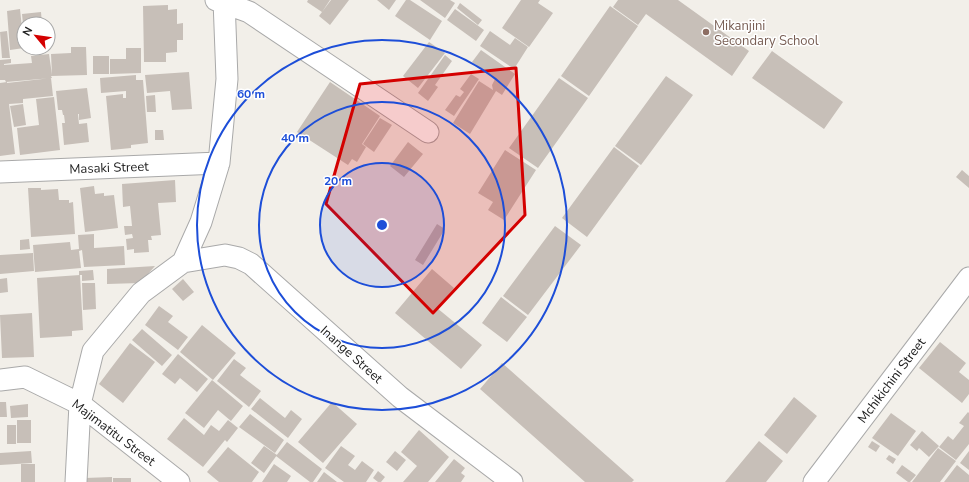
<svg xmlns="http://www.w3.org/2000/svg" width="969" height="482" font-family="'Nunito Sans',sans-serif">
  <style>
    .building { fill: #c7bfb8 }
    .lines { fill: none; stroke-linecap: round; stroke-linejoin: round }
    .minor-casing { stroke: #a9a9a9; stroke-width: 23 }
    .minor { stroke: #fff; stroke-width: 21 }
    .marked { fill: #d40000; fill-opacity: 0.2; stroke: #d40000; stroke-width: 3; stroke-linejoin: round }
    .ring { fill: none; stroke: #1d4ed8; stroke-width: 2 }
    .education-dot { fill: #8d6e63; stroke: #fff; stroke-width: 1.5 }
    .labels { text-anchor: middle; stroke-width: 3; stroke-linejoin: round; paint-order: stroke }
    .education-label { font-size: 13px; fill: #785e54; stroke: #fff; text-anchor: start }
    .street-label { font-size: 13px; fill: #222; stroke: #fff }
    .centre { fill: #1d4ed8; stroke: #fff; stroke-width: 2 }
    .ring-label { font-size: 12px; text-anchor: middle; font-weight: bold; fill: #1d4ed8; stroke: #fff; stroke-width: 3; stroke-linejoin: round; paint-order: stroke }
  </style>
  <rect width="100%" height="100%" fill="#f2efe9"/>
  <path class="building" d="M308 0H330L322 12 307 2Z
    M331 0H349L330 25 319 16Z
    M377 0H396L389 10Z
    M406 0H410L442 21 430 40 395 16Z
    M420 0H450L455 3 445 18Z
    M521 0H540L538 3 553 13 529 47 502 28Z
    M618 0H678L749 51 732 76 646 14 638 25 613 7Z
    M460 3 482 20 478 25 457 8Z
    M168 5V10L177 9V24L183 23V40H177V52L166 53V62H144L143 6Z
    M610 6 638 26 589 96 561 76Z
    M20 9 24 48 10 50 7 11Z
    M455 9 484 30 476 41 447 20Z
    M41 12 42 24H23L22 14Z
    M7 31 10 58H2L0 32Z
    M490 31 510 45 515 38 528 47 514 69 480 46Z
    M429 42 445 53 418 88 403 76Z
    M71 47H86L87 75 51 76 52 78 6 82 5 80H0V60L11 59V63L4 64V65L32 63 31 56 49 54 52 75 51 54 71 53Z
    M30 48H44V51L31 52Z
    M126 48H141V73L110 74V59H126Z
    M481 50 515 74 502 95 496 91 470 134 453 123 479 81 493 90 492 85 495 79 472 62Z
    M772 51 843 102 824 129 752 78Z
    M445 55 452 61 435 85 438 87 428 101 418 93Z
    M93 56H109V74H93Z
    M189 72 192 109 172 110 170 91 147 93 145 75Z
    M471 74 479 79 454 116 445 110 456 95 460 97 464 92 460 89Z
    M136 75V80H143L148 143 131 145V148L111 150 106 96 123 94V98H126V91L101 93 100 78Z
    M666 76 693 95 641 165 615 146Z
    M51 78 53 96 23 99V103L9 104 15 154 0 156V83L7 82V89V83Z
    M559 78 588 98 538 168 509 148Z
    M330 82 380 116 362 144 366 147 357 162 352 159 348 165 297 132Z
    M87 88 91 118 79 120V114H78L79 124 87 123 89 142 64 145 62 123H65L64 115H63L62 110H58L56 91Z
    M155 95 156 112H147L146 96Z
    M54 97 60 150 20 155 17 128 39 125 36 99Z
    M23 104 26 125 14 127 10 106Z
    M380 118 392 125 374 152 363 144Z
    M155 130H163L164 140H155Z
    M408 142 423 154 404 177 390 166Z
    M614 147 639 166 587 237 562 218Z
    M505 150 536 170 504 220 488 210 493 202 478 193Z
    M962 170 969 176V188L956 177Z
    M175 180 176 202 158 203 161 235 151 236 152 240H148L149 252 134 253V249L127 250 126 239 133 238 132 234 125 235 124 226H132L130 206 123 207 122 184Z
    M94 186 95 194 104 193V196L114 195 118 228 85 232 80 188Z
    M28 188H41V190L58 189 59 200H69V203L73 202 75 234 31 237Z
    M437 224 445 229 423 265 415 260Z
    M555 226 581 245 528 315 503 296Z
    M94 234V248L124 246 125 265 84 267 82 250 79 251 81 268 35 272 33 245 70 242 71 250 79 249 78 235Z
    M29 239 30 249 20 250V240Z
    M33 253 34 271 0 274V255Z
    M155 266 140 283 107 284V269Z
    M432 269 454 288 437 308 482 345 461 369 395 313Z
    M93 270 94 280 82 281V275H79V271Z
    M80 275 83 330 72 331V336L40 338 37 278Z
    M7 278 8 292 0 293V279Z
    M183 279 194 292 183 301 172 289Z
    M82 283H95L96 309 83 310Z
    M501 297 527 317 507 342 482 323Z
    M159 306 173 316 168 322 188 337 178 350 145 325Z
    M32 313 34 357 2 358 0 315Z
    M202 325 236 353 213 380 180 352Z
    M142 329 172 355 162 366 132 340Z
    M940 342 966 363 959 372 969 380V394L962 403 919 368Z
    M130 343 155 362 123 403 99 384Z
    M178 354 208 379 197 392 180 378 175 384 162 374Z
    M234 359 246 368 240 375 261 391 249 407 217 381Z
    M502 363 634 480 632 482H585L480 389Z
    M212 380 243 406 231 421 218 410 204 428 185 413Z
    M794 397 817 416 787 454 764 435Z
    M260 398 285 418 291 410 302 419 288 438 251 409Z
    M0 402H6L7 417H0Z
    M332 402 357 424 323 463 298 442Z
    M28 404V417L11 418 10 406Z
    M968 412 969 413V444L956 460 939 447 948 436 953 440 964 426 959 423Z
    M891 413 916 431 898 456 872 438Z
    M250 414 284 440 275 453 239 427Z
    M184 418 204 435 211 425 219 431 228 420 238 428 227 442 225 440 203 467 167 439Z
    M17 420H31V443H17Z
    M7 425H16V444H7Z
    M419 430 449 457 428 482H403L417 466 401 452Z
    M922 431 939 446 929 457 919 448 917 451 910 445Z
    M759 441 783 461 766 482H725Z
    M872 441 880 446 876 452 868 447Z
    M287 442 322 469 313 482H310L276 456Z
    M264 446 277 455 264 473 251 463Z
    M341 446 355 456 348 465 355 470 362 461 374 470 366 482H344L325 468Z
    M228 447 259 472 252 482H219L207 472Z
    M938 448 956 461 940 482H912Z
    M31 451 32 463 0 465V453Z
    M395 451 406 460 397 471 386 462Z
    M969 451V470L960 463Z
    M889 455 896 459 893 464 886 459Z
    M454 459 465 468 461 473 465 476 461 482H435Z
    M21 464H35V482H21Z
    M274 464 291 476 287 482H262Z
    M902 465 916 475 910 482H908L896 473Z
    M957 465 969 475V482H944Z
    M378 471 385 477 381 482H378L373 478Z
    M324 472 337 482H317Z
    M112 477V482H85V478Z
    M113 478H131V482H113Z"/>
  <g class="lines">
    <g class="minor-casing">
      <path id="minor" d="M216 0 249 12 428 132
        M0 172 219 163
        M183 262 225 255 239 258 251 264 400 397 512 482
        M0 380 25 377 80 404 179 482
        M76 482 80 404 93 351 141 293 183 262 201 222 219 163 227 79 224 0
        M814 482 969 278"/>
    </g>
    <use href="#minor" class="minor"/>
  </g>
  <path class="marked" d="M516 68 525 215 433 313 326 204 360 84Z"/>
  <circle cx="382" cy="225" r="62" fill="#1d4ed8" fill-opacity=".12"/>
  <g class="ring">
    <circle cx="382" cy="225" r="62"/>
    <circle cx="382" cy="225" r="123"/>
    <circle cx="382" cy="225" r="185"/>
  </g>
  <circle class="education-dot" cx="706" cy="32" r="4"/>
  <g class="labels">
    <g class="education-label">
      <text x="714" y="30">Mikanjini<tspan x="714" dy="15">Secondary School</tspan></text>
    </g>
    <g class="street-label">
      <text transform="translate(109 167) rotate(-2)" y="5">Masaki Street</text>
      <text transform="translate(352 354) rotate(42)" y="5">Inange Street</text>
      <text transform="translate(891 380) rotate(-53)" y="5">Mchikichini Street</text>
      <text transform="translate(114 432) rotate(37)" y="5">Majimatitu Street</text>
    </g>
  </g>
  <circle cx="382" cy="225" r="6" class="centre"/>
  <g class="ring-label">
    <text x="251" y="98">60 m</text>
    <text x="295" y="142">40 m</text>
    <text x="338" y="185">20 m</text>
  </g>
  <g transform="translate(36 36) rotate(299)"><circle r="19" fill="#ffffff" stroke="#a7a7a7"/>
  <path d="M0-3L7 15L0 10L-7 15Z" fill="#d40000"/>
  <text y="-6" font-size="11" font-weight="bold" text-anchor="middle" fill="#222222">N</text>
  </g>
</svg>
